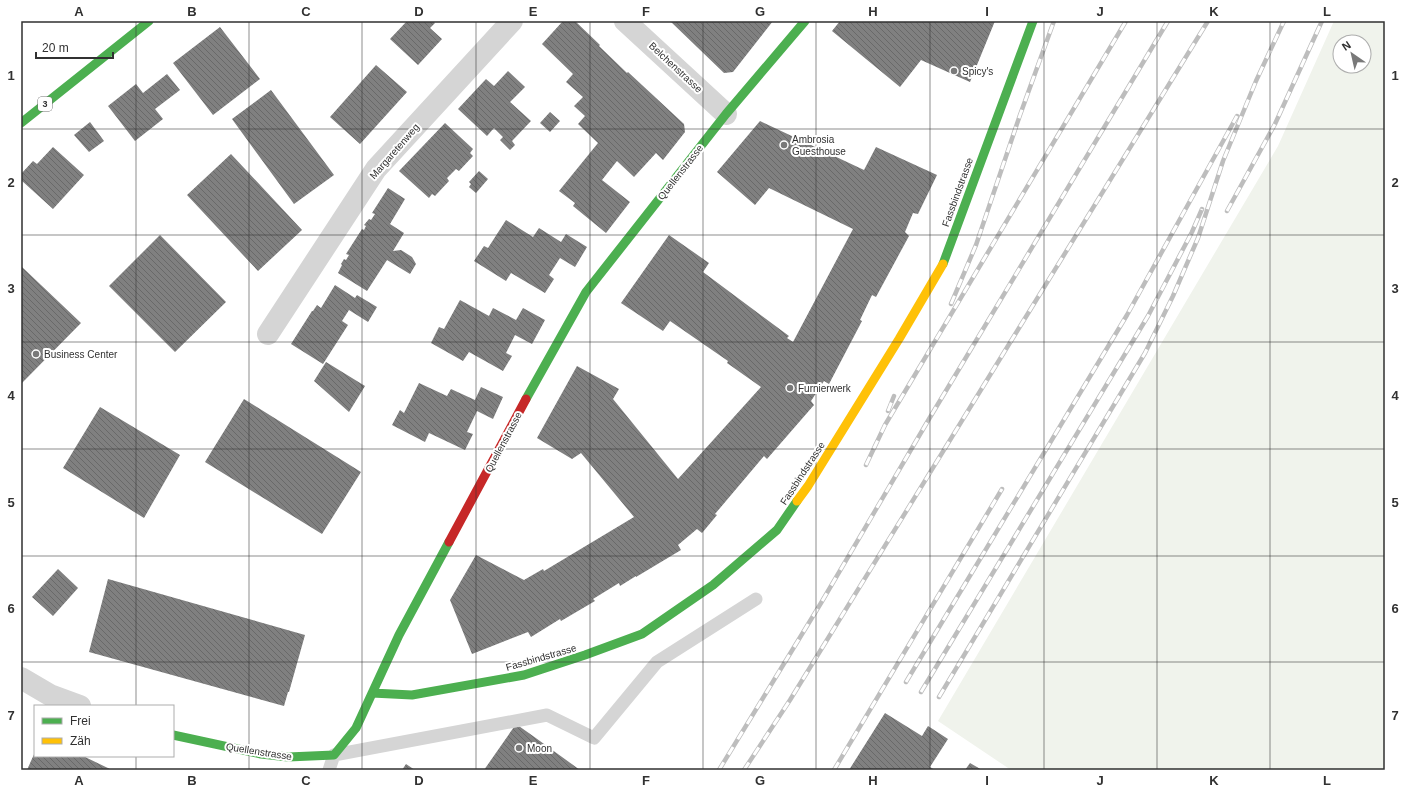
<svg xmlns="http://www.w3.org/2000/svg" width="1406" height="791" font-family="Arial,sans-serif">
  <style>
    .green { fill: #f0f3ec; fill-rule: evenodd }
    .building { fill: url(#building-back-hatch) }
    .lines { fill: none; stroke-linecap: round; stroke-linejoin: round }
    .lane { stroke: #d5d5d5; stroke-width: 13 }
    .street { stroke: #d5d5d5; stroke-width: 22 }
    .fast { stroke: #4caf50; stroke-width: 9 }
    .slow { stroke: #ffc107; stroke-width: 9 }
    .jam { stroke: #c62828; stroke-width: 9 }
    .rail-casing { stroke: #bdbdbd; stroke-width: 4.5 }
    .rail { stroke: #fff; stroke-width: 3; stroke-dasharray: 9; stroke-linecap: butt }
    .grid { fill: none; stroke: #313131; stroke-width: 1; stroke-opacity: 0.55 }
    .poi-dot { fill: #797979; stroke: #fff; stroke-width: 1.5 }
    .labels { text-anchor: middle; stroke-width: 4; stroke-linejoin: round; paint-order: stroke }
    .shield { fill: #fff; stroke: #6f6f6f; stroke-width: 1 }
    .shield-label { font-size: 9px; font-weight: bold; fill: #313131 }
    .street-label { font-size: 10px; fill: #313131; stroke: #fff }
    .poi-label { font-size: 10px; fill: #313131; stroke: #fff; text-anchor: start }
    .neatline { fill: none; stroke: #313131; stroke-width: 1.5 }
    .grid-label { font-size: 13px; text-anchor: middle; font-weight: bold; fill: #313131 }
  </style>
  <defs>
    <pattern id="building-back-hatch" width="6" height="6" patternUnits="userSpaceOnUse"><rect width="6" height="6" fill="#808080"/><path d="M-1 5l2 2M0 0l6 6M5-1l2 2" fill="none" stroke="#696969"/></pattern>
  </defs>
  <rect width="100%" height="100%" fill="#fff"/>
  <path class="green" d="M1334 21H1385V770H1011L938 721 1278 146ZM1340 42H1364V66H1340Z"/>
  <path class="building" d="M407 21H433L435 23 430 28 442 39 418 65 390 39Z
    M563 21H575L600 45 599 46 627 73 628 72 684 124 685 132 663 160 656 153 634 177 617 161 602 180 630 202 606 233 573 206 575 203 559 191 598 143 578 124 585 116 574 106 583 97 566 82 573 74 542 44Z
    M670 21H773L733 72 724 73Z
    M840 21H995L970 82 921 60 900 87 832 31Z
    M220 27 260 79 213 115 173 63Z
    M376 65 407 92 360 144 330 117Z
    M508 71 525 87 510 102 531 121 512 141 515 145 510 150 500 140 503 137 494 128 487 136 458 109 486 79 494 86Z
    M167 74 180 90 155 109 163 119 135 141 108 106 136 84 143 93Z
    M271 90 334 175 294 204 232 119Z
    M550 112 560 121 550 132 540 123Z
    M760 121 864 170 876 147 937 175 918 214 913 213 905 232 909 236 876 297 872 295 860 320 862 321 829 384 824 381 811 401 814 405 767 459 764 456 715 514 717 515 702 533 697 529 678 545 681 550 636 577V576L620 586 619 583 593 599 595 601 561 621 560 619 531 637 528 632 472 654 450 600 476 555 524 580 543 569 544 571 634 517 581 453 572 459 537 438 577 366 619 389 613 399 678 479 761 387 727 363 728 361 670 321 663 331 621 303 669 235 709 263 703 272 789 336 787 338 793 342 853 229 769 188 755 205 717 172Z
    M90 122 104 141 89 152 74 135Z
    M445 123 473 149 470 153 473 156 459 171 456 169 447 178 449 181 435 196 432 194 429 198 399 171Z
    M53 147 84 175 53 209 21 180V174L33 161 37 164Z
    M231 154 302 230 258 271 187 195Z
    M479 171 488 179 476 193 469 187 471 184 469 182Z
    M388 188 405 199 390 224 404 233 393 251 401 250 412 257 416 264 410 274 387 260 367 291 338 273 342 265 341 264 344 259 346 260 349 255 346 254 362 229 364 230 366 226 364 225 369 219 371 220 375 214 372 213Z
    M506 220 533 237 539 228 561 242 566 234 587 247 575 267 560 258 549 275 554 279 545 293 511 273 506 281 474 261 484 246 488 248Z
    M160 235 226 302 175 352 109 286Z
    M21 266 81 323 21 384Z
    M335 285 355 298 357 295 377 307 368 322 349 310 342 321 348 325 323 364 291 344 312 311H313L317 305 321 308Z
    M460 300 489 316 493 308 516 320 523 308 545 320 532 344 515 335 506 353 512 356 503 371 469 352 463 361 431 343 439 327 444 329Z
    M326 362 365 386 349 412 314 381Z
    M419 383 447 396 451 389 475 400 481 387 503 397 493 419 477 411 467 432 473 434 465 450 429 433 425 442 392 425 400 410 404 413Z
    M244 399 361 472 322 534 205 462Z
    M100 407 180 455 144 518 63 468Z
    M58 569 78 588 53 616 32 597Z
    M108 579 305 635 289 692H288L284 706 89 652Z
    M885 713 922 736 928 726 948 739 930 767 935 770H849Z
    M516 724 533 736 580 770H484Z
    M35 752V756H83L112 770H27Z
    M970 763 982 770H965Z
    M406 764 415 770H402Z"/>
  <g class="lines">
    <path class="lane" d="M329 770 334 755 547 715 594 738 657 662 756 599"/>
    <path class="street" d="M625 21 726 114
      M268 334 376 169 512 21
      M21 678 50 695 80 706"/>
    <path class="fast" d="M21 123 149 21
      M943 264 1033 21
      M526 399 586 292 726 114 805 21
      M372 693 412 695 524 675 585 655 642 634 713 585 777 530 797 501
      M173 735 261 754 288 757 334 755 356 728 399 635 449 542"/>
    <path class="slow" d="M797 501 808 486 899 339 943 264"/>
    <path class="jam" d="M449 542 526 399"/>
    <g class="rail-casing">
      <path id="rail" d="M1227 211 1275 124 1322 21
        M951 304 976 245 1020 115 1054 21
        M888 411 894 396
        M866 465 885 425 1126 21
        M906 682 1127 315 1237 116
        M921 692 1148 316 1192 232 1202 209
        M939 697 1145 353 1173 296 1198 238 1223 161 1256 81 1284 21
        M719 770 821 603 929 419 1168 21
        M744 770 790 700 1208 21
        M834 770 1002 489"/>
    </g>
    <use href="#rail" class="rail"/>
  </g>
  <path class="grid" d="M136 21V706M249 21V770M362 21V770M476 21V770M590 21V770M703 21V770M816 21V770M930 21V770M1044 21V770M1157 21V770M1270 21V770M21 129H1385M21 235H1385M21 342H1385M21 449H1385M21 556H1385M21 662H1385M136 756V770"/>
  <g class="poi-dot">
    <circle cx="954" cy="71" r="4"/>
    <circle cx="784" cy="145" r="4"/>
    <circle cx="36" cy="354" r="4"/>
    <circle cx="790" cy="388" r="4"/>
    <circle cx="519" cy="748" r="4"/>
  </g>
  <g class="labels">
    <rect class="shield" x="38" y="97" width="14" height="14" rx="3"/>
    <g class="shield-label">
      <text x="45" y="107">3</text>
    </g>
    <g class="street-label">
      <text transform="translate(676 67) rotate(43)" y="4">Belchenstrasse</text>
      <text transform="translate(394 151) rotate(-49)" y="4">Margaretenweg</text>
      <text transform="translate(680 172) rotate(-52)" y="4">Quellenstrasse</text>
      <text transform="translate(957 192) rotate(-70)" y="4">Fassbindstrasse</text>
      <text transform="translate(503 442) rotate(-62)" y="4">Quellenstrasse</text>
      <text transform="translate(802 473) rotate(-57)" y="4">Fassbindstrasse</text>
      <text transform="translate(541 657) rotate(-16)" y="4">Fassbindstrasse</text>
      <text transform="translate(259 751) rotate(9)" y="4">Quellenstrasse</text>
    </g>
    <g class="poi-label">
      <text x="962" y="75">Spicy's</text>
      <text x="792" y="143">Ambrosia<tspan x="792" dy="12">Guesthouse</tspan></text>
      <text x="44" y="358">Business Center</text>
      <text x="798" y="392">Furnierwerk</text>
      <text x="527" y="752">Moon</text>
    </g>
  </g>
  <rect width="1406" height="791" fill="none" stroke="#ffffff" stroke-width="44"/>
  <rect x="34" y="705" width="140" height="52" fill="#ffffff" stroke="#adadad"/>
  <rect x="42" y="718" width="20" height="6" fill="#4caf50" stroke="#adadad"/>
  <text x="70" y="725" font-size="12" fill="#313131">Frei</text>
  <rect x="42" y="738" width="20" height="6" fill="#ffc107" stroke="#adadad"/>
  <text x="70" y="745" font-size="12" fill="#313131">Zäh</text>
  <g transform="translate(1352 54) rotate(326)"><circle r="19" fill="#ffffff" stroke="#adadad"/>
  <path d="M0-3L7 15L0 10L-7 15Z" fill="#797979"/>
  <text y="-6" font-size="11" font-weight="bold" text-anchor="middle" fill="#313131">N</text>
  </g>
  <path d="M36 52v6h77v-6" fill="none" stroke="#313131" stroke-width="2"/>
  <text x="42" y="52" font-size="12" fill="#313131" stroke="#ffffff" stroke-width="3" paint-order="stroke">20 m</text>
  <rect x="22" y="22" width="1362" height="747" class="neatline"/>
  <g class="grid-label">
    <text x="79" y="16">A</text>
    <text x="192" y="16">B</text>
    <text x="306" y="16">C</text>
    <text x="419" y="16">D</text>
    <text x="533" y="16">E</text>
    <text x="646" y="16">F</text>
    <text x="760" y="16">G</text>
    <text x="873" y="16">H</text>
    <text x="987" y="16">I</text>
    <text x="1100" y="16">J</text>
    <text x="1214" y="16">K</text>
    <text x="1327" y="16">L</text>
    <text x="11" y="80">1</text>
    <text x="1395" y="80">1</text>
    <text x="11" y="187">2</text>
    <text x="1395" y="187">2</text>
    <text x="11" y="293">3</text>
    <text x="1395" y="293">3</text>
    <text x="11" y="400">4</text>
    <text x="1395" y="400">4</text>
    <text x="11" y="507">5</text>
    <text x="1395" y="507">5</text>
    <text x="11" y="613">6</text>
    <text x="1395" y="613">6</text>
    <text x="11" y="720">7</text>
    <text x="1395" y="720">7</text>
    <text x="79" y="785">A</text>
    <text x="192" y="785">B</text>
    <text x="306" y="785">C</text>
    <text x="419" y="785">D</text>
    <text x="533" y="785">E</text>
    <text x="646" y="785">F</text>
    <text x="760" y="785">G</text>
    <text x="873" y="785">H</text>
    <text x="987" y="785">I</text>
    <text x="1100" y="785">J</text>
    <text x="1214" y="785">K</text>
    <text x="1327" y="785">L</text>
  </g>
</svg>
